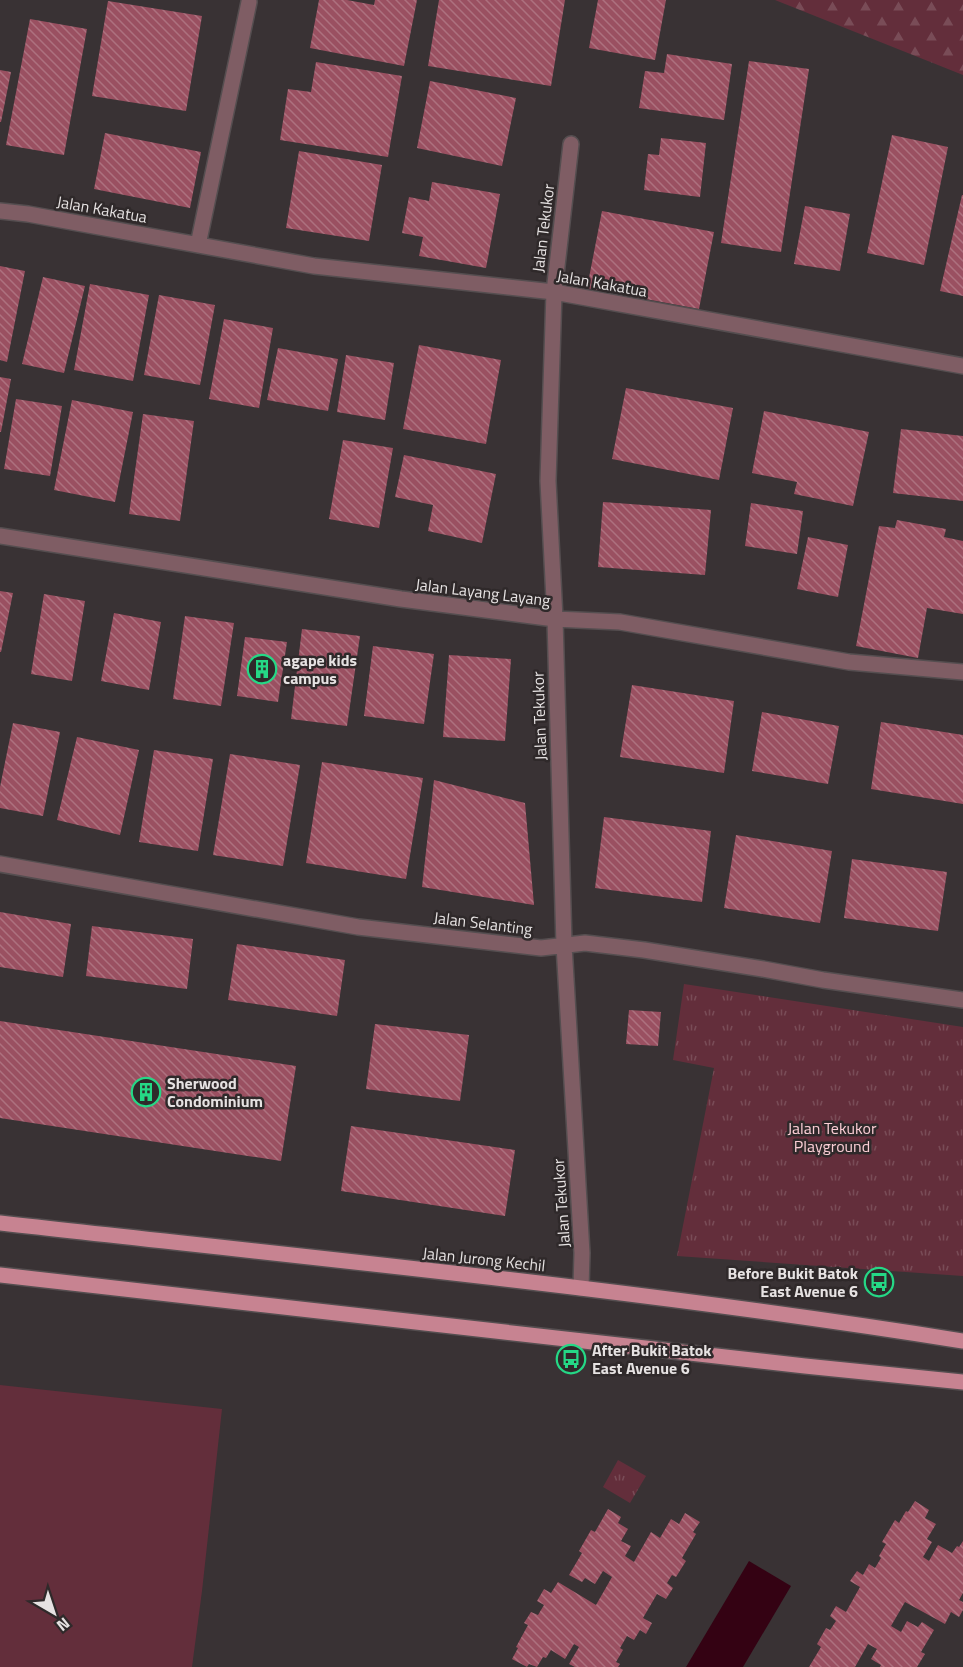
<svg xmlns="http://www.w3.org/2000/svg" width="963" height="1667" font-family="'Titillium Web',sans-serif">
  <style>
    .forest { fill: url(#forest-firs) }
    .park { fill: url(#park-tufts) }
    .garden { fill: #632e3b }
    .water { fill: #340213 }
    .building { fill: url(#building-back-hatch) }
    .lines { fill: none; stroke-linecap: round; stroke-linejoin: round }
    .minor-casing { stroke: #554e50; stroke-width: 18 }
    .major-casing { stroke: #554e50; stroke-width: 18 }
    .minor { stroke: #7f5d64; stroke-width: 15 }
    .major { stroke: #c78391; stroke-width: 15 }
    .labels { text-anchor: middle; stroke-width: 5; stroke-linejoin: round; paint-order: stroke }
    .street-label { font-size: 16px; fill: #e6e2e2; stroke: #2f292a }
    .poi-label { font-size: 16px; font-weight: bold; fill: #e6e2e2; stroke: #2f292a; text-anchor: start }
    .park-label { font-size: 16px; fill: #facdd4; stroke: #2f292a }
  </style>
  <defs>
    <pattern id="forest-firs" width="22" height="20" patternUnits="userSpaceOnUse" patternTransform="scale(1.5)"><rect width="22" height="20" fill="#632e3b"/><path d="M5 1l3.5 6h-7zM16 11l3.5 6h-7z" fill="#794c57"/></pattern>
    <pattern id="park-tufts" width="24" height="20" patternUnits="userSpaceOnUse" patternTransform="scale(1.5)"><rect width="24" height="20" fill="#632e3b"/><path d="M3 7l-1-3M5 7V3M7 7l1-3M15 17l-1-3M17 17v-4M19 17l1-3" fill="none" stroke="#794c57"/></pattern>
    <pattern id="building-back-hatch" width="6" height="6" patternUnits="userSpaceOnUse" patternTransform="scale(1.5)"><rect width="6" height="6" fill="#9a5061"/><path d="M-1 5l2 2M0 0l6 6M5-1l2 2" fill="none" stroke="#ad717f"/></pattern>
  </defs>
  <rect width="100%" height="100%" fill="#393234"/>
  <path class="forest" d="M775 0H963V75Z"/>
  <path class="park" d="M684 984 963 1027V1276L677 1256 714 1068 673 1060Z
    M618 1460 646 1476 630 1503 603 1487Z"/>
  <path class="garden" d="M0 1385 222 1409 202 1591 192 1667H0Z"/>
  <path class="water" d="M749 1561 791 1586 743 1667H686Z"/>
  <path class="building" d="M319 0H347L374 5 375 0H417L404 66 310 48Z
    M439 0H565L551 86 428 66Z
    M598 0H666L655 60 589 48Z
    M108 1 202 16 186 111 92 96Z
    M30 19 87 29 64 155 6 145Z
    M667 54 732 64 724 120 639 108 645 71 664 73Z
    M749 61 809 69 781 252 721 243Z
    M316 62 402 76 388 157 280 140 288 89 311 92Z
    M0 70 11 72 1 122H0Z
    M430 81 516 98 502 166 417 148Z
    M105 133 201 152 190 208 94 189Z
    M892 135 948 147 924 265 867 253Z
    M661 138 706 143 700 197 644 190 648 154 659 155Z
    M299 151 382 165 369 241 286 228Z
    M432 182 500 194 486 268 419 256 423 237 402 233 409 197 429 201Z
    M962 195H963V296L940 291Z
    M805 206 850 214 840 271 794 264Z
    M602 211 714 232 699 309 587 288Z
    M0 266 25 271 7 362 0 360Z
    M43 277 85 286 64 373 22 364Z
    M90 284 149 295 133 381 74 370Z
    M159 295 215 305 200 385 144 375Z
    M224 319 273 328 259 408 209 399Z
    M419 345 501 360 486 444 403 429Z
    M278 348 338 359 328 411 267 400Z
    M346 355 394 363 385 420 337 412Z
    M0 377 11 379 1 432H0Z
    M626 388 733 408 719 480 612 459Z
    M16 399 62 406 50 476 4 469Z
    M72 400 133 412 115 502 54 490Z
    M764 411 869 432 853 506 794 494 797 482 752 473Z
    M143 414 194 421 180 521 129 514Z
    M901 429 963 436V501L893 493Z
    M343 440 393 448 379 528 329 519Z
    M404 455 496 474 482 543 428 531 433 505 395 497Z
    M603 502 711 510 705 575 598 567Z
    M751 503 803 511 797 554 745 546Z
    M897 520 946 529 944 537 963 541V614L927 608 918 658 856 646 879 526 895 528Z
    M808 537 848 545 838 597 797 589Z
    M0 591 13 593 1 652H0Z
    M44 594 85 601 72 681 31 674Z
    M114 613 161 622 149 690 101 681Z
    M185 616 234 623 221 706 173 699Z
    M302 629 360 636 347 726 291 719Z
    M245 637 287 642 278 702 237 696Z
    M373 646 434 654 424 724 364 716Z
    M449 655 511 659 505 741 443 737Z
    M632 685 734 701 724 773 620 757Z
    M762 712 839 726 828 784 752 771Z
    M881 722 963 735V804L871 789Z
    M13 723 60 732 43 816 0 808V787Z
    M77 737 139 750 120 835 57 820Z
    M154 750 213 759 198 851 139 842Z
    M230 754 300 765 283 866 213 855Z
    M322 762 423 778 406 879 306 863Z
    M434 780 525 803 534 905 422 887Z
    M604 817 711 831 702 902 595 888Z
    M736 835 832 851 820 923 724 908Z
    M852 859 947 872 938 931 844 918Z
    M0 912 71 924 63 977 0 967Z
    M92 926 193 939 187 989 86 976Z
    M237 944 345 960 337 1016 228 1000Z
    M629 1010 661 1012 658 1046 626 1044Z
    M0 1021 296 1066 281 1161 0 1118Z
    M375 1024 469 1035 460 1101 366 1089Z
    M351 1126 515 1150 505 1216 341 1191Z
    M915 1501 929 1510 925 1518 936 1524 927 1539 932 1542 923 1557 929 1561 938 1545 952 1553 957 1546 959 1547 963 1541V1593L959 1600 963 1602V1610L959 1617 951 1612 945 1624 905 1602 891 1626 901 1632 907 1621 918 1627 922 1622 934 1630 921 1652 925 1654 917 1667H880L881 1665 871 1659 877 1649 868 1644 855 1667H809L821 1647 817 1644 826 1628 830 1630 836 1621 830 1616 836 1606 846 1612 860 1587 850 1581 857 1571 863 1575 869 1564 875 1568 881 1558 879 1556 886 1544 882 1542 895 1520 899 1523 906 1511 908 1512Z
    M608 1509 621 1517 618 1523 628 1529 621 1541 631 1546 625 1556 634 1562 651 1532 660 1538 671 1519 679 1524 685 1513 700 1522 693 1532 696 1534 682 1558 686 1561 676 1577 672 1575 667 1583 673 1588 666 1599 657 1594 643 1618 652 1623 646 1634 640 1630 634 1640 627 1636 620 1648 623 1650 616 1662 620 1664 618 1667H575L569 1664 579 1647 574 1644 565 1659 551 1650 546 1658 543 1657 537 1667 529 1664 527 1667 512 1659 518 1648 516 1647 528 1625 524 1623 531 1612 538 1615 544 1605 537 1601 544 1589 551 1593 558 1582 596 1605 612 1577 603 1571 595 1584 585 1578 582 1582 569 1575 582 1553 579 1551 591 1530 595 1532Z"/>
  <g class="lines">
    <g class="minor-casing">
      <path id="minor" d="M571 144 554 292 548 481 555 619 564 945 582 1253 581 1288
        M0 211 28 214 314 266 554 292 963 366
        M198 245 249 2
        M0 536 401 599 555 619 620 622 849 662 963 672
        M0 864 358 927 541 948 585 943 644 950 763 969 823 980 963 1000"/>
    </g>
    <g class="major-casing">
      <path id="major" d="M0 1223C321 1259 644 1290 963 1341
        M0 1275 805 1366 963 1382"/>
    </g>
    <use href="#minor" class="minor"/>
    <use href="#major" class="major"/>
  </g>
  <defs>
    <g id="building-ring" transform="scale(1.5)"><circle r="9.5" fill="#2f292a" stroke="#25d886" stroke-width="1.5"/><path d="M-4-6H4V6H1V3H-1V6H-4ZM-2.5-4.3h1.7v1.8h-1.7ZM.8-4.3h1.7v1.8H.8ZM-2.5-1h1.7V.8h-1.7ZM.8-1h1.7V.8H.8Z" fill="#25d886"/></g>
    <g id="bus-ring" transform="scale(1.5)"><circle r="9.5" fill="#2f292a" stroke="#25d886" stroke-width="1.5"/><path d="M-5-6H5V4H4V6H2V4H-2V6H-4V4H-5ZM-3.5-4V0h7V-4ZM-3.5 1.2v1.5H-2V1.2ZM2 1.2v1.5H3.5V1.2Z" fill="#25d886"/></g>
  </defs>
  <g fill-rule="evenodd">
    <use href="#building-ring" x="262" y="669"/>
    <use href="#building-ring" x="146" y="1092"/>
    <use href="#bus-ring" x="879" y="1282"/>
    <use href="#bus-ring" x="571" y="1359"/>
  </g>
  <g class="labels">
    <g class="street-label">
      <text transform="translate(102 209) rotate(10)" y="6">Jalan Kakatua</text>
      <text transform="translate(543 228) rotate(-83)" y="6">Jalan Tekukor</text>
      <text transform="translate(602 283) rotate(10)" y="6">Jalan Kakatua</text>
      <text transform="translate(483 592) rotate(7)" y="6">Jalan Layang Layang</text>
      <text transform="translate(539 716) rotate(-92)" y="6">Jalan Tekukor</text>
      <text transform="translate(483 923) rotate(7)" y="6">Jalan Selanting</text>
      <text transform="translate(561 1203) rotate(-94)" y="6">Jalan Tekukor</text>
      <text transform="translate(484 1259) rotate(6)" y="6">Jalan Jurong Kechil</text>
    </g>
    <g class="poi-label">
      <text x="283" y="666">agape kids<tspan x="283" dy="18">campus</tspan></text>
      <text x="167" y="1089">Sherwood<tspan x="167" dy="18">Condominium</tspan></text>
      <text x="858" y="1279" text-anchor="end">Before Bukit Batok<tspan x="858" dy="18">East Avenue 6</tspan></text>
      <text x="592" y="1356">After Bukit Batok<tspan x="592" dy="18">East Avenue 6</tspan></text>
    </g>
    <g class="park-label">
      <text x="832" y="1134">Jalan Tekukor<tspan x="832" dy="18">Playground</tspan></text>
    </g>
  </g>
  <g transform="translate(54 1613) rotate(141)" stroke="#2f292a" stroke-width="4.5" paint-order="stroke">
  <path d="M0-4.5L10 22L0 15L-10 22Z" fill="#e6e2e2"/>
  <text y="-9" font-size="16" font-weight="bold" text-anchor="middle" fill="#e6e2e2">N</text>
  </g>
</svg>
